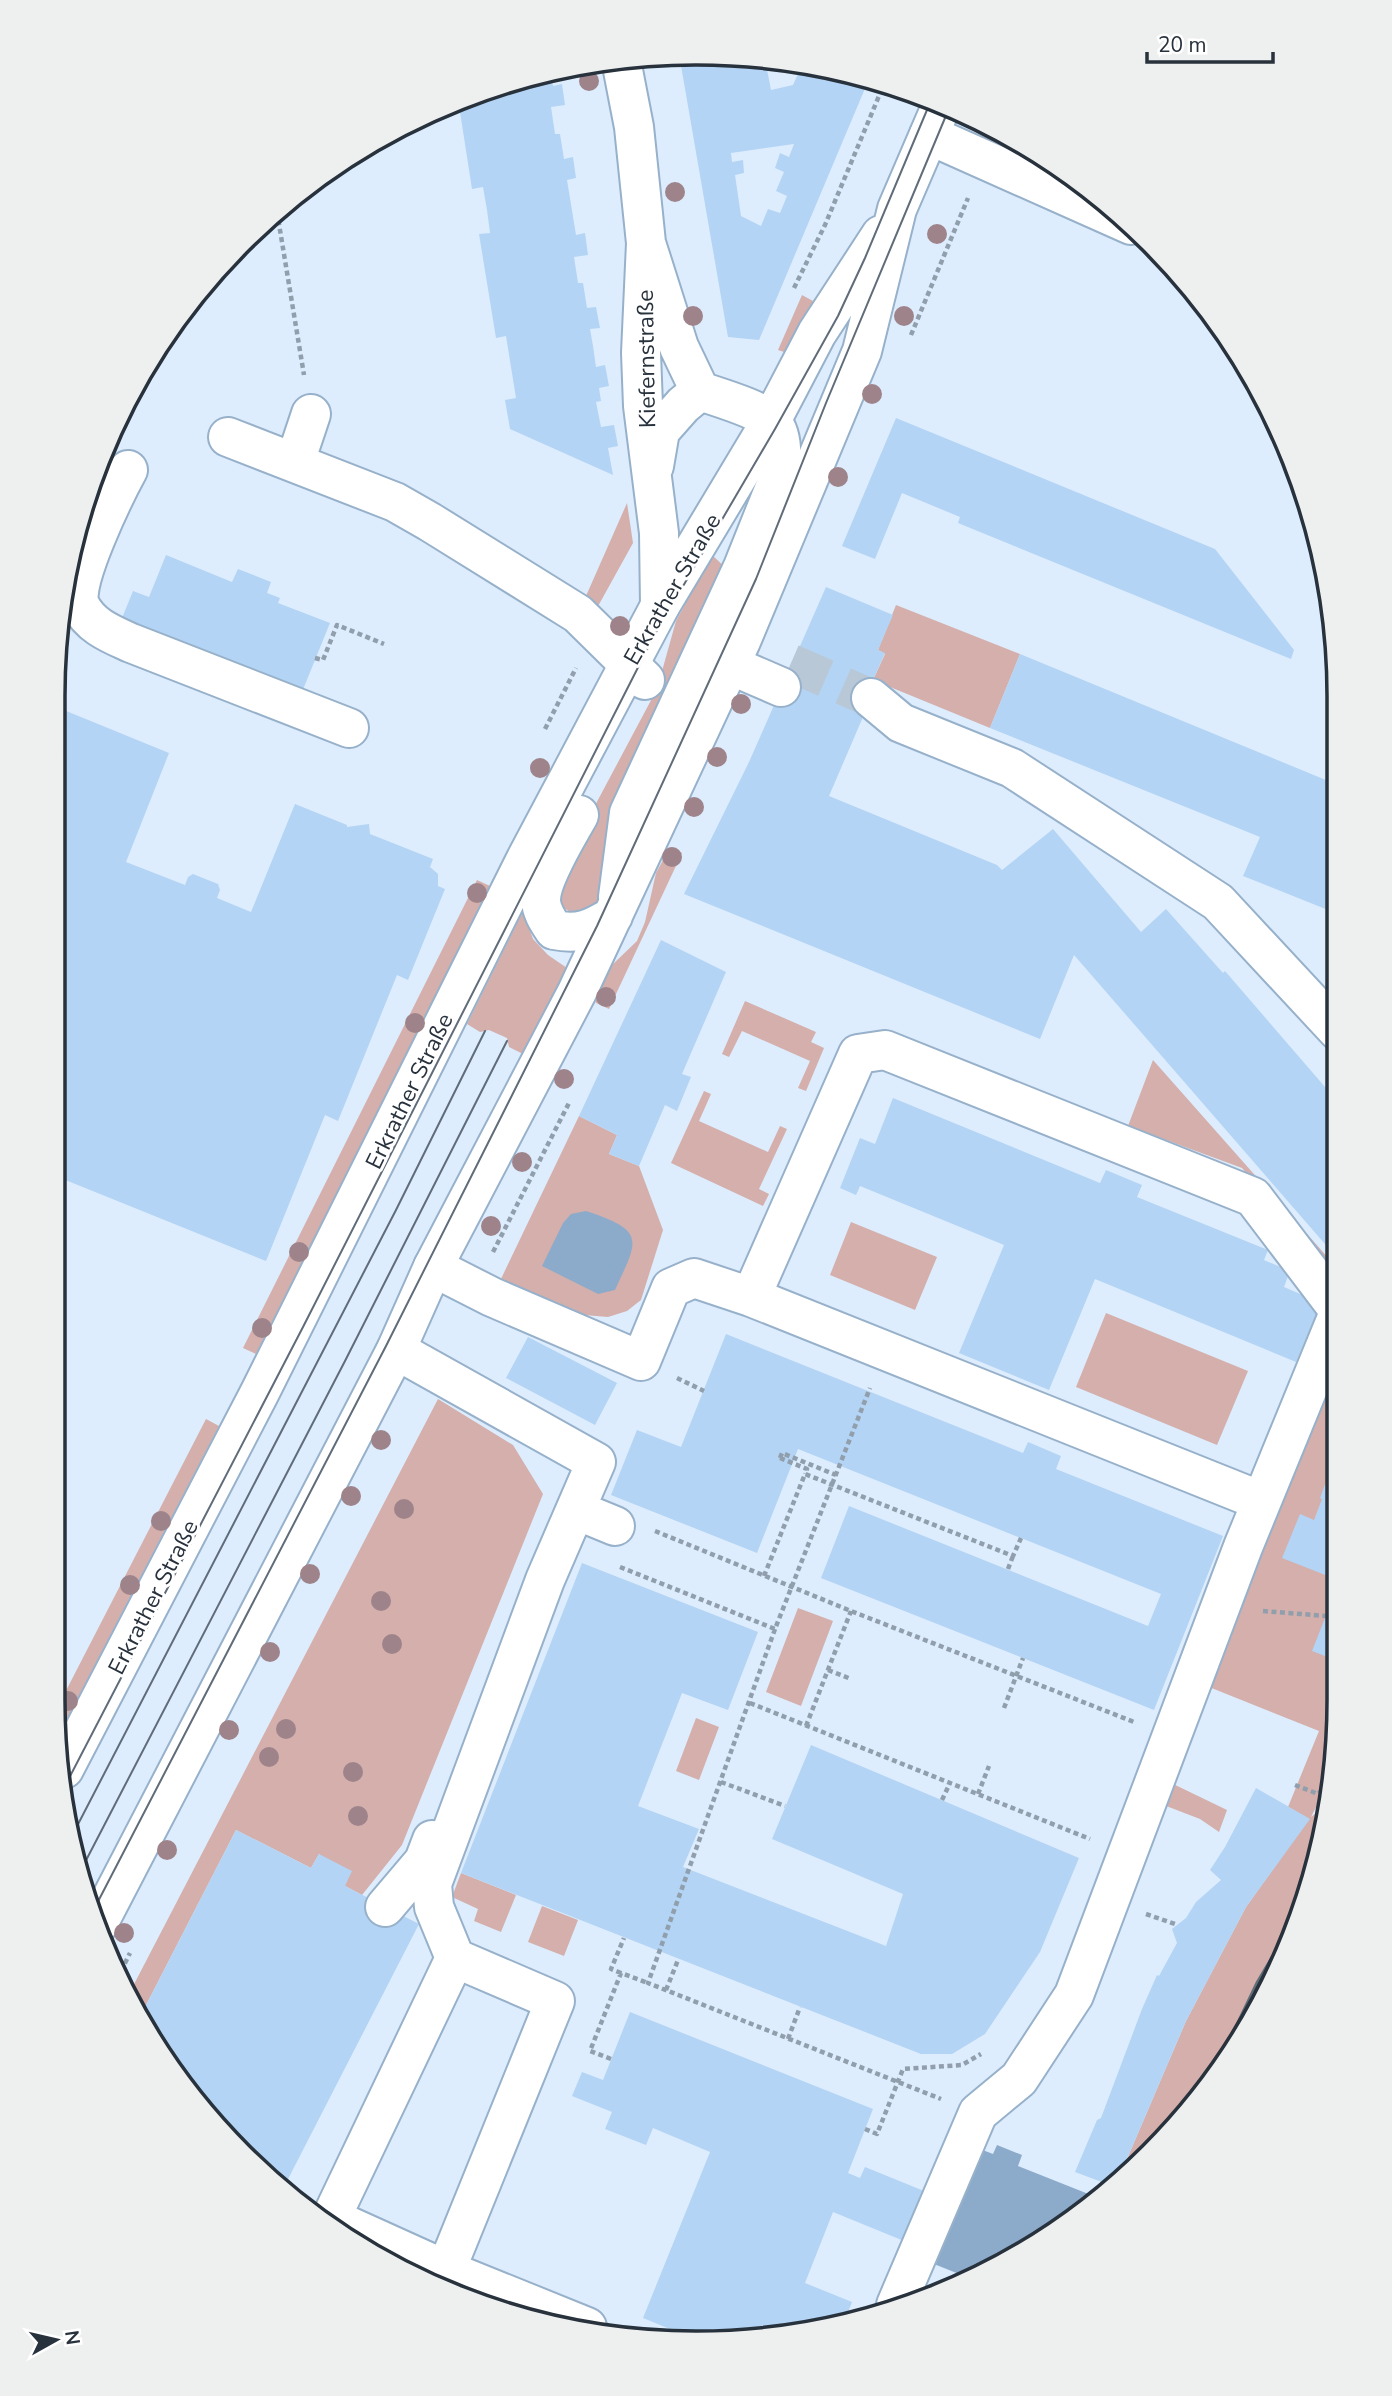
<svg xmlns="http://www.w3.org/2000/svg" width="1392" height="2396" font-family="'Nunito Sans',sans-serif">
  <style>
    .green { fill: #d4afab }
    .water { fill: #8cabcb }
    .building { fill: #b3d4f4; fill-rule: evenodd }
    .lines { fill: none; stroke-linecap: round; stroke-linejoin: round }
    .minor-tunnel { stroke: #b9c8d7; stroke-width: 38; stroke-dasharray: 38 19; stroke-linecap: butt }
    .minor-casing { stroke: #97b1ca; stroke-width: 42 }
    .major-casing { stroke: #97b1ca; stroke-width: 42 }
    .path { stroke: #919fad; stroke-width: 4.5; stroke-dasharray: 5 3.5; stroke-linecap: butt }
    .minor { stroke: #fff; stroke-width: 38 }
    .major { stroke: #fff; stroke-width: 38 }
    .tram { stroke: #606c79; stroke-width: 2 }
    .rail { stroke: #606c79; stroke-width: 5 }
    .tree { fill: #9e848a }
    .labels { text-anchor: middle; stroke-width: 6; stroke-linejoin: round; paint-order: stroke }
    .street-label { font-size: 23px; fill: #28323d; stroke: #fff }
    .rim { fill: none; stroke: #28323d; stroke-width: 3.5 }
  </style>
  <rect width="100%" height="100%" fill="#ddedfe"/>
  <path class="green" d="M802 295 813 301 799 330 784 352 778 350Z
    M627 503 633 543 597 608 586 596Z
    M712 555 727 569 600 900 591 907 570 912 560 905 557 883 591 813 657 689 676 621Z
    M896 605 1020 654 990 728 873 680 885 654 878 650Z
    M670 847 682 853 609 1009 596 1003 595 999 612 965 637 941 645 922 656 873Z
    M477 880 490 886 256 1354 243 1348Z
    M523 911 533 939 548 955 567 968 525 1055 509 1047 507 1038 489 1030 480 1032 467 1024Z
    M745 1001 816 1032 811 1042 824 1048 806 1091 798 1088 810 1061 742 1031 729 1057 722 1054Z
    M1153 1060 1338 1269V1282L1242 1168 1128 1126Z
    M704 1091 711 1094 699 1121 768 1152 780 1126 787 1129 759 1189 769 1194 763 1206 671 1163Z
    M579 1116 617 1135 609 1154 639 1166 663 1230 641 1300 627 1311 608 1317 584 1315 500 1281Z
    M851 1222 937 1257 915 1310 830 1275Z
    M1106 1313 1248 1371 1217 1445 1076 1387Z
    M1338 1352V1742L1331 1778 1311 1817 1326 1805 1305 1907 1231 2057 1115 2187 1186 2021 1246 1907 1309 1819 1288 1807 1319 1731 1204 1685Z
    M438 1399 513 1445 543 1494 402 1845 362 1895 345 1886 319 1854 311 1868 236 1830 143 2011 131 1990Z
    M206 1419 219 1426 58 1736 55 1712Z
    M798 1608 833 1621 801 1706 766 1692Z
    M696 1718 719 1727 699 1780 676 1771Z
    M1167 1781 1227 1810 1219 1832 1200 1819 1161 1804Z
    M461 1873 516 1895 501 1932 474 1921 478 1909 452 1897Z
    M542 1906 578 1920 564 1956 528 1942Z"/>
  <path class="water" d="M586 1211C647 1231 638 1240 615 1290L598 1294 542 1266 563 1223 571 1214Z
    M997 2145 1022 2155 1018 2166 1096 2197 1094 2200 969 2278 934 2264 980 2149 993 2154Z"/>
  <path class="building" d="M696 53 765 59 771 90 793 85 803 63 821 65 869 79 759 340 728 337 679 54ZM794 144 789 157 780 153 775 168 784 172 776 191 787 196 780 213 768 209 761 226 741 216 735 175 744 173 743 160 732 162 731 153Z
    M550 71 553 86 562 84 565 105 551 107 555 134H560L564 159 573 157 576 178 567 180 576 235 585 233 588 255 574 257 578 283H583L587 308 596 307 600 328 590 329 593 346 596 367 605 365 609 386 599 388 601 401 596 402 601 427 614 425 618 446 608 448 613 475 510 429 505 400 516 398 506 336 496 338 479 234 490 233 487 210 483 187 472 189 458 99Z
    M122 417 127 419 76 543 87 489Z
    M896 418 1215 549 1294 650 1291 659 958 523 960 517 902 493 875 559 842 546Z
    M166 555 232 582 238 569 271 582 267 593 280 598 278 603 330 623 302 692 120 623 133 591 149 597Z
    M826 587 893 615 878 650 885 653 873 680 878 682 829 796 997 865 1002 870 1053 829 1141 932 1166 909 1223 973 1225 971 1338 1102V1259L1074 955 1040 1039 684 894 749 762Z
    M1020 654 1338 785V914L1243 876 1260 837 990 728Z
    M54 706 169 753 126 862 185 885 188 877 193 874 218 884 220 890 217 898 251 912 295 804 347 825V827L369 824 370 834 433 859 430 867 438 874V886L445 889 408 980 397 975 338 1121 325 1115 266 1261 53 1175Z
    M661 940 726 972 682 1074 691 1077 677 1111 665 1105 639 1166 609 1154 617 1135 579 1116Z
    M893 1098 1100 1183 1106 1170 1142 1185 1137 1197 1268 1250 1264 1260 1290 1271 1284 1287 1321 1303 1296 1362 1095 1279 1049 1390 959 1353 1004 1245 860 1186 856 1195 840 1188 860 1138 875 1144Z
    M726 1334 1023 1453 1028 1442 1061 1456 1056 1469 1223 1536 1154 1710 821 1578 849 1506 1148 1626 1161 1594 798 1449 757 1553 611 1495 637 1430 681 1447Z
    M528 1337 617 1383 595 1425 506 1378Z
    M1336 1455 1338 1456V1580L1282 1558 1300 1514 1314 1520 1322 1499 1320 1498Z
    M582 1563 758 1632 728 1710 682 1693 638 1806 699 1829 683 1867 886 1946 903 1894 772 1839 811 1745 1079 1858 1040 1952 985 2034 952 2054H921L461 1873Z
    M1338 1585V1661L1312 1651Z
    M1256 1788 1310 1819 1246 1907 1186 2021 1115 2187 1075 2172 1097 2120 1101 2118 1142 2009 1157 1975 1159 1976 1177 1943 1172 1929 1186 1918 1196 1902 1221 1880 1210 1870 1225 1847Z
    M236 1830 311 1868 319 1854 352 1871 345 1886 419 1924 285 2185 185 2091 143 2011Z
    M630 2012 873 2109 848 2173 860 2178 865 2167 924 2191 904 2241 833 2212 805 2283 852 2302 846 2317 738 2342 692 2338 643 2318 710 2152 653 2128 646 2145 605 2129 612 2112 572 2096 582 2072 603 2080Z"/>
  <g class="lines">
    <path class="minor-tunnel" d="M791 663 871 698"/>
    <g class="minor-casing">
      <path id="minor" d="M621 60 634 127 646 243 641 353 643 406 659 533 660 606
        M929 135 1131 225
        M228 437 395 502 430 522 578 614 645 680
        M295 462 311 414
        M654 466 660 431 683 405 700 391
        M128 470C116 492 70 585 80 605 90 626 111 634 131 643L349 728
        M730 665 781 687
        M871 698 901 723 1012 768 1218 902 1338 1031
        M618 897 629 813 743 567 779 477C782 460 784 436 772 422 760 409 717 397 700 391L679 347 646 243
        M433 1267 492 1297 641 1361 671 1288 694 1278 751 1297 858 1054 885 1050 1253 1197 1338 1309
        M751 1297 1261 1501
        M396 1350 596 1462 545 1580 432 1884 434 1907 455 1958 555 2001 446 2270 587 2327
        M576 1510 615 1526
        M385 1907 424 1861 432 1840
        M446 2270 331 2218 455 1958
        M896 2305 978 2113 1019 2079 1074 1995 1243 1547 1338 1315"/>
    </g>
    <g class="major-casing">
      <path id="major" d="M579 815C568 835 541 878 541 900 541 911 548 921 554 930 580 935 591 929 613 916
        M64 1769 260 1392 526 859 660 606 771 421 817 333 881 235
        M97 1926 396 1350 433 1267 577 992 741 641 862 351 897 209 943 102"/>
    </g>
    <path class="path" d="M277 212 304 375
      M794 288 825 225 884 84
      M911 335 968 198
      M315 658 323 660 337 625 384 644
      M545 729 576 668
      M493 1252 570 1101
      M677 1378 704 1391
      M780 1458 782 1453 836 1475
      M780 1458 807 1469 805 1474
      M655 1531 851 1611 1134 1722
      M620 1567 775 1629 870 1388
      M1008 1569 1013 1556
      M764 1576 805 1474 1013 1556 1021 1538
      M1263 1611 1326 1616
      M775 1629 648 1983 941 2099
      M828 1670 851 1679
      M750 1703 1090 1839
      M1004 1708 1023 1658
      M806 1726 851 1611
      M721 1782 785 1806
      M1295 1785 1318 1794 1330 1782
      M978 1794 989 1766
      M942 1800 950 1783
      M1146 1914 1178 1925
      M121 1971 130 1953
      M621 1973 611 1969 624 1938
      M666 1990 678 1960
      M788 2039 800 2007
      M611 2059 590 2051 621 1973 648 1983
      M865 2129 877 2134 903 2069 962 2065 981 2054"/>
    <use href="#minor" class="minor"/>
    <use href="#major" class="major"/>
    <path class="tram" d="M66 1784 303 1327 655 634 775 429 838 316 865 258 932 98
      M74 1832 396 1210 485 1031
      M81 1870 345 1361 507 1041
      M91 1915 386 1346 597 926 756 579 826 403 950 106"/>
    <path class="rail" d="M1212 2079 1258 1983 1306 1902"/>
  </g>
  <g class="tree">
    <circle cx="589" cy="81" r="10"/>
    <circle cx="675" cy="192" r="10"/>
    <circle cx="937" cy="234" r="10"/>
    <circle cx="693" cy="316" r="10"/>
    <circle cx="904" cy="316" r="10"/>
    <circle cx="872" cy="394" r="10"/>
    <circle cx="838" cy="477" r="10"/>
    <circle cx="620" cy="626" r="10"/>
    <circle cx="741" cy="704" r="10"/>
    <circle cx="717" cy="757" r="10"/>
    <circle cx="540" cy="768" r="10"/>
    <circle cx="694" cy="807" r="10"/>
    <circle cx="672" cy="857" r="10"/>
    <circle cx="477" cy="893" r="10"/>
    <circle cx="606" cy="997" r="10"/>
    <circle cx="415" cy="1023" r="10"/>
    <circle cx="564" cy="1079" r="10"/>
    <circle cx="522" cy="1162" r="10"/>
    <circle cx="491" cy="1226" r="10"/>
    <circle cx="299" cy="1252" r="10"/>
    <circle cx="262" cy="1328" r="10"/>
    <circle cx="381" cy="1440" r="10"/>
    <circle cx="351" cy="1496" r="10"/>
    <circle cx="404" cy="1509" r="10"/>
    <circle cx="161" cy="1521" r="10"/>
    <circle cx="310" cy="1574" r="10"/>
    <circle cx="130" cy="1585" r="10"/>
    <circle cx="381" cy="1601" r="10"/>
    <circle cx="392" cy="1644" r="10"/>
    <circle cx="270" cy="1652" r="10"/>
    <circle cx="68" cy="1701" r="10"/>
    <circle cx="286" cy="1729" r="10"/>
    <circle cx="229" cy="1730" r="10"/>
    <circle cx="269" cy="1757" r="10"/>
    <circle cx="353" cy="1772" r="10"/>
    <circle cx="358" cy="1816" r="10"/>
    <circle cx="167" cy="1850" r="10"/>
    <circle cx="124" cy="1933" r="10"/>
  </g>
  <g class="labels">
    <g class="street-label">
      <text transform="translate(646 359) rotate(-91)" y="8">Kiefernstraße</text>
      <text transform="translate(672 589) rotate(-60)" y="8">Erkrather Straße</text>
      <text transform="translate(409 1091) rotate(-64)" y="8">Erkrather Straße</text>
      <text transform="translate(153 1597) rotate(-63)" y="8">Erkrather Straße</text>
    </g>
  </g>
  <path d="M0 0H1392V2396H0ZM696 65H696A631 631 0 0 1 1327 696V1700A631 631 0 0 1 696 2331H696A631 631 0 0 1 65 1700V696A631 631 0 0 1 696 65Z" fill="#eeefef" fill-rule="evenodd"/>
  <path class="rim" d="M696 65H696A631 631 0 0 1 1327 696V1700A631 631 0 0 1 696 2331H696A631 631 0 0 1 65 1700V696A631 631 0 0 1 696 65Z"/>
  <g transform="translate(56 2340) rotate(82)" stroke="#ffffff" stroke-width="5" paint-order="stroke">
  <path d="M0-5L12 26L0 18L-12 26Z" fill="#28323d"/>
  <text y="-10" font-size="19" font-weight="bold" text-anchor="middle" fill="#28323d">N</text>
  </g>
  <path d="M1147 52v10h126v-10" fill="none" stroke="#28323d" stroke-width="3.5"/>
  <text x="1158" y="52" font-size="21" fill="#28323d" stroke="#ffffff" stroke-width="5" paint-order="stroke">20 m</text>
</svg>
